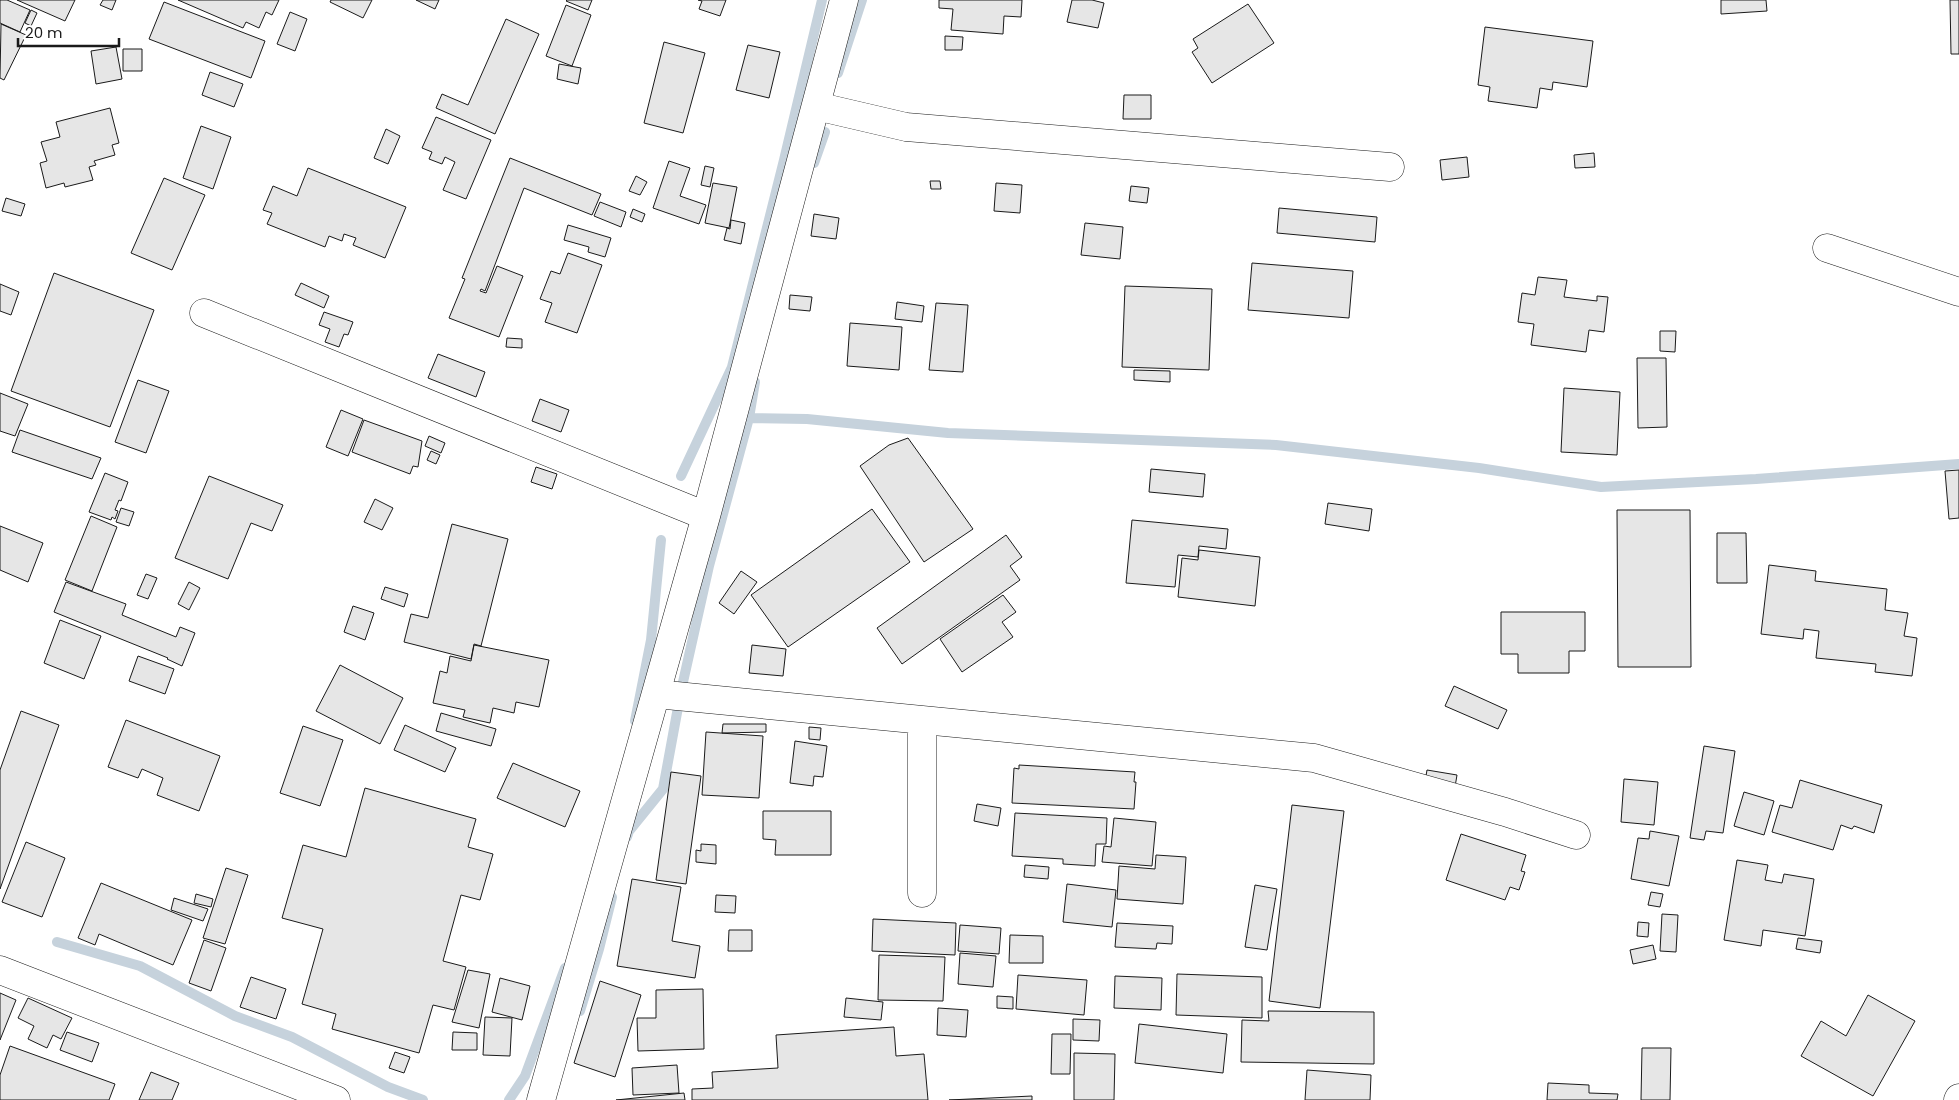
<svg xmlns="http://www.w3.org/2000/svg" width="1959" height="1100" font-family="Poppins,sans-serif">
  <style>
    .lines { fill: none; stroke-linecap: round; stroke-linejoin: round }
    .stream { stroke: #c6d2dc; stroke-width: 10 }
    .building { fill: #e6e6e6; stroke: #1a1a1a }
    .minor-casing { stroke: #1a1a1a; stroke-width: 29 }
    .minor { stroke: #fff; stroke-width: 28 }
  </style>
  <rect width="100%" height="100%" fill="#fff"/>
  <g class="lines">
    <path class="stream" d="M838 73 862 0
      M814 163 825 132
      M749 418 807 419 948 433 1276 445 1479 468 1601 487 1756 479 1959 464
      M681 476 732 367 784 160 822 0
      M635 721 651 640 661 540
      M627 837 629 831 663 789 681 691 709 566 749 418 755 382
      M57 942 140 966 235 1016 292 1037 388 1087 423 1100
      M580 1011 599 949 612 897
      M509 1100 525 1076 565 968"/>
  </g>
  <path class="building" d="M0 0H7L30 10 20 32 0 23Z
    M17 0H75L65 21Z
    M103 0H116L112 10 100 5Z
    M178 0H279L272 15 266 12 259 28 246 22 243 28Z
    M331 0H372L363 18 330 2Z
    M416 0H439L435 9Z
    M567 0H592L588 10 566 1Z
    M698 0H726L720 16 699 9 702 1Z
    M939 0H1022L1021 17 1004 16 1003 34 951 30 953 9 939 8Z
    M1072 0H1092L1104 3 1098 28 1067 22Z
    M1721 0H1766L1767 11 1721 14Z
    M1950 0H1959V54H1951Z
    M164 2 265 41 251 78 149 39Z
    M1248 4 1274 43 1212 83 1192 52 1198 48 1193 39Z
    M566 5 591 15 572 66 546 56Z
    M31 10 37 13 31 26 25 23Z
    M290 12 307 19 295 51 277 44Z
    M506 19 539 34 495 134 436 108 442 94 468 105Z
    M1 24 26 35 4 80 0 78Z
    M1485 27 1593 41 1587 87 1553 82 1552 90 1540 88 1537 108 1488 101 1490 87 1478 85Z
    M945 36 963 37 962 50H945Z
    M664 42 705 53 683 133 644 123Z
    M748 45 780 52 769 98 736 90Z
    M116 47 122 79 96 84 91 51Z
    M123 49H142V71H123Z
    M559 64 581 68 578 84 557 79Z
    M210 72 243 84 234 107 202 95Z
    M1124 95H1151V119H1123Z
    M110 108 119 143 112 145 115 155 94 161 96 165 89 167 93 180 65 187 64 183 46 188 40 163 47 161 41 142 60 137 56 122Z
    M436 117 491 140 466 199 443 190 455 162 445 157 442 164 429 159 432 152 422 148Z
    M201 126 231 137 213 189 183 178Z
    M386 129 400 136 388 164 374 158Z
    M1594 153 1595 167 1575 168 1574 155Z
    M1467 157 1469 177 1442 180 1440 160Z
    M510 158 601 194 592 215 524 188 485 291 481 289 480 291 486 293 497 266 523 276 499 337 449 318 465 279 462 278Z
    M669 161 690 168 680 196 706 205 699 224 653 208Z
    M705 166 714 168 710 187 701 185Z
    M308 168 406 207 385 258 353 245 356 238 344 234 342 241 329 236 325 247 267 224 272 213 263 210 273 186 297 196Z
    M636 176 647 182 640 195 629 191Z
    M164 178 205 195 172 270 131 253Z
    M930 181H940L941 189H931Z
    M713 183 737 187 729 228 705 223Z
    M996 183 1022 185 1020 213 994 211Z
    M1131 186 1149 188 1147 203 1129 201Z
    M6 198 25 204 21 216 2 211Z
    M600 202 626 212 621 227 594 216Z
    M1279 208 1377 217 1375 242 1277 233Z
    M633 209 645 214 642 222 630 217Z
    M814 214 839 218 836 239 811 236Z
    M731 220 745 223 741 244 724 240 727 228 730 229Z
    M1085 223 1123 227 1120 259 1081 255Z
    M568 225 611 238 605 257 588 252 589 247 564 240Z
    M568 253 602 265 577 333 545 322 552 303 540 299 551 271 560 274Z
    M1252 263 1353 271 1349 318 1248 310Z
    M54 273 154 310 110 427 11 391Z
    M1538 277 1567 280 1564 297 1597 301V296L1608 297 1604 332 1589 330 1586 352 1531 345 1534 324 1518 322 1522 293 1535 295Z
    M301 283 329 296 324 308 295 295Z
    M0 284 19 292 11 315 0 311Z
    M1125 286 1212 289 1209 370 1122 367Z
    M790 295 812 297 810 311 789 309Z
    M897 302 924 306 922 322 895 319Z
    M936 303 968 305 963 372 929 370Z
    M324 312 353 322 348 335 344 334 339 347 325 342 330 329 319 325Z
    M850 323 902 327 899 370 847 366Z
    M1660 331H1676L1675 352 1660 351Z
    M507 338 522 339V348L506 347Z
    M438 354 485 372 476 397 428 378Z
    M1637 358H1666L1667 427 1638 428Z
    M1134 370 1170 371V382L1134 380Z
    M138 380 169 391 146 453 115 442Z
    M1564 388 1620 392 1617 455 1561 452Z
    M0 393 28 404 15 436 0 431Z
    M540 399 569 410 561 432 532 421Z
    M341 410 363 419 348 456 326 447Z
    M364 420 422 441 418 467 413 466 410 474 352 452Z
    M20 430 101 458 92 479 12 452Z
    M429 436 445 443 441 453 425 446Z
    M908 438 973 529 924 562 860 466 889 445Z
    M431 451 440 455 436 464 427 460Z
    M536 467 557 474 552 489 531 482Z
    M1151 469 1205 474 1203 497 1149 492Z
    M1959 470V518L1949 519 1945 471Z
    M105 473 128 482 121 501 119 500 115 510 118 511 115 519 112 517 111 520 89 512Z
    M209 476 283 505 272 531 251 523 228 579 175 558Z
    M375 499 393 508 382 530 364 522Z
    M1328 503 1372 509 1369 531 1325 524Z
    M121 508 134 512 129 526 116 522Z
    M872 509 910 562 788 647 751 595Z
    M1617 510H1690L1691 667H1618Z
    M91 516 117 527 92 591 65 580Z
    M1132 520 1228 529 1226 549 1199 546 1198 557 1178 555 1175 587 1126 583Z
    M452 524 508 539 481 646 474 644 471 659 404 642 411 614 428 618Z
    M0 526 43 543 28 582 0 570Z
    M1717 533H1746L1747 583H1717Z
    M1006 535 1022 557 1010 566 1020 580 902 664 877 628Z
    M1199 550 1260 557 1255 606 1178 597 1182 558 1198 560Z
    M1769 565 1816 571 1815 581 1887 589 1885 610 1908 613 1904 636 1917 638 1912 676 1875 672 1876 664 1816 658 1819 631 1804 629 1803 639 1761 634Z
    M741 571 757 582 734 614 719 603Z
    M146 574 157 578 148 599 137 595Z
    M66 582 126 604 122 615 176 637 180 627 195 633 182 666 167 659 168 658 54 612Z
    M189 582 200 588 189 610 178 604Z
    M385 587 408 594 404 607 381 599Z
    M1003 595 1016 612 1002 622 1013 637 962 672 940 639Z
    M353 606 374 613 365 640 344 632Z
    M1501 612H1585V651H1569V673H1518V654H1501Z
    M60 620 101 636 84 679 44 663Z
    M474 645 549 660 539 707 516 702 514 713 493 708 490 723 463 717 465 710 433 703 440 671 447 673 450 656 471 661Z
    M752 645 786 649 783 676 749 673Z
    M138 656 174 669 165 694 129 681Z
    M340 665 403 698 380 744 316 711Z
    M1454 686 1507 710 1498 729 1445 706Z
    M21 711 59 725 0 889V770Z
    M441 713 496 729 491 746 436 731Z
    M126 720 220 756 199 811 157 795 163 778 142 769 138 778 108 767Z
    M723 724H766V732L722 733Z
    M405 725 456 748 445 772 394 750Z
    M303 726 343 740 320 806 280 793Z
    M809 727 821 728 820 740 809 739Z
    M706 732 763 736 759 798 702 795Z
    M795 741 827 746 823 777 814 776 813 786 790 783Z
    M1704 746 1735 751 1723 833 1706 831 1704 840 1690 838Z
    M513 763 580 791 565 827 497 798Z
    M1019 765 1135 772 1134 782H1136L1134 809 1012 803 1014 768 1019 769Z
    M1427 770 1457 775 1455 787 1425 782Z
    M671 772 701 776 686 884 656 880Z
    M1624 779 1658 782 1654 825 1621 822Z
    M1800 780 1882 805 1874 833 1854 826 1852 829 1841 825 1833 850 1772 832 1780 805 1792 808Z
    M365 788 476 819 468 847 493 854 480 900 461 895 443 961 466 967 454 1010 433 1005 419 1053 332 1029 336 1014 302 1004 323 929 282 918 303 845 346 857Z
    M1744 792 1774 801 1764 835 1734 826Z
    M977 804 1001 808 998 826 974 821Z
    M1292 805 1344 811 1320 1008 1269 1001Z
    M763 811H831V855H775L776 840 763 839Z
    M1015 813 1107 818 1106 844H1096L1095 866 1063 864V859L1012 856Z
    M1114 818 1156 822 1152 866 1102 862 1104 846 1111 847Z
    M1650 831 1679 836 1669 886 1631 879 1638 838 1649 839Z
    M1461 834 1526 855 1521 871 1525 872 1519 890 1510 887 1505 900 1446 880Z
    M26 842 65 858 42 917 2 902Z
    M701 844 716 845V864L696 862V850L701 851Z
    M1156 855 1186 857 1183 904 1117 899 1119 866 1155 869Z
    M1737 860 1768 865 1765 880 1782 883 1784 874 1814 879 1805 936 1763 930 1761 946 1724 940Z
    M1025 865 1049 867 1048 879 1024 877Z
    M226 868 248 875 225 944 203 938Z
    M632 879 681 887 672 941 700 946 695 978 617 966Z
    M101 883 192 920 173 965 99 934 95 945 78 938Z
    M1067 884 1116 890 1112 927 1063 922Z
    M1255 885 1277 889 1267 950 1245 947Z
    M1651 892 1663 894 1660 907 1648 905Z
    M196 894 213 899 211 907 194 903Z
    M716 895 736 896 735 913 715 912Z
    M174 898 208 909 203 921 171 910Z
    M1662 914 1678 915 1676 952 1660 951Z
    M873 919 956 923 955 955 872 951Z
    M1638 922 1649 923 1648 937 1637 936Z
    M1117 923 1173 926 1172 944 1157 943 1156 949 1115 947Z
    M960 925 1001 928 999 954 958 951Z
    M729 930H752V951H728Z
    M1010 935 1043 936V963H1009Z
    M1798 938 1822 941 1820 953 1796 949Z
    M204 940 226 948 211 991 189 983Z
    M1653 945 1656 959 1633 964 1630 950Z
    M960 953 996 956 993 987 958 984Z
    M879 955 945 957 943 1001 878 1000Z
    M468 970 490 974 479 1028 452 1022Z
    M1177 974 1262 977V1018L1176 1015Z
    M1018 975 1087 980 1084 1015 1016 1009Z
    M1115 976 1162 978 1161 1010 1114 1008Z
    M251 977 286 989 276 1019 240 1007Z
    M500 978 530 986 522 1020 492 1012Z
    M600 981 641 995 615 1077 574 1063Z
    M703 989 704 1049 638 1051 637 1018H656V990Z
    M0 993 16 1000 0 1040Z
    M1868 995 1915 1021 1873 1096 1801 1056 1821 1021 1846 1036Z
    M997 996 1013 997V1009L997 1008Z
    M28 998 72 1018 61 1039 53 1035 47 1048 28 1039 34 1026 18 1018Z
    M846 998 883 1002 881 1020 844 1017Z
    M938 1008 968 1010 966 1037 937 1035Z
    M1268 1011 1374 1012V1064L1241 1062 1242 1020 1269 1021Z
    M485 1017 512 1018 510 1056 483 1055Z
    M1073 1019 1100 1020 1099 1041 1073 1040Z
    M1139 1024 1227 1034 1223 1073 1135 1063Z
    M894 1027 896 1056 924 1054 928 1100H692V1089L713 1088 712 1072 778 1068 776 1035Z
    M67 1032 99 1043 92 1062 60 1050Z
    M453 1032 477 1033V1050H452Z
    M1052 1034H1071L1070 1074H1051Z
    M10 1046 115 1084 109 1100H0V1075Z
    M1642 1048H1671L1670 1100H1641Z
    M395 1052 410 1057 404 1073 389 1068Z
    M1074 1053 1115 1054 1114 1100H1074Z
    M677 1065 679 1093 633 1095 632 1068Z
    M1307 1070 1371 1075 1370 1100H1305Z
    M151 1072 179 1083 172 1100H139Z
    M1548 1083 1589 1085V1093L1618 1094 1617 1100H1547Z
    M684 1093 685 1100H616Z
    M1032 1096V1100H949Z"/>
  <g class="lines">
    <g class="minor-casing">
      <path id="minor" d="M816 106 906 127 1390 167
        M1827 248 1959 292
        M204 313 706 516
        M656 694 1314 758 1505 812 1576 835
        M922 720V893
        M0 970 336 1100
        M541 1100 706 516 844 0
        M1958 1100 1959 1098"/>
    </g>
    <use href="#minor" class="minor"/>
  </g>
  <path d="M18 38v8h101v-8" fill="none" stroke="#1a1a1a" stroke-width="2.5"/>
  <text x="25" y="38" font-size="15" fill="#1a1a1a" stroke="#ffffff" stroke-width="4" paint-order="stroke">20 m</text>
</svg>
